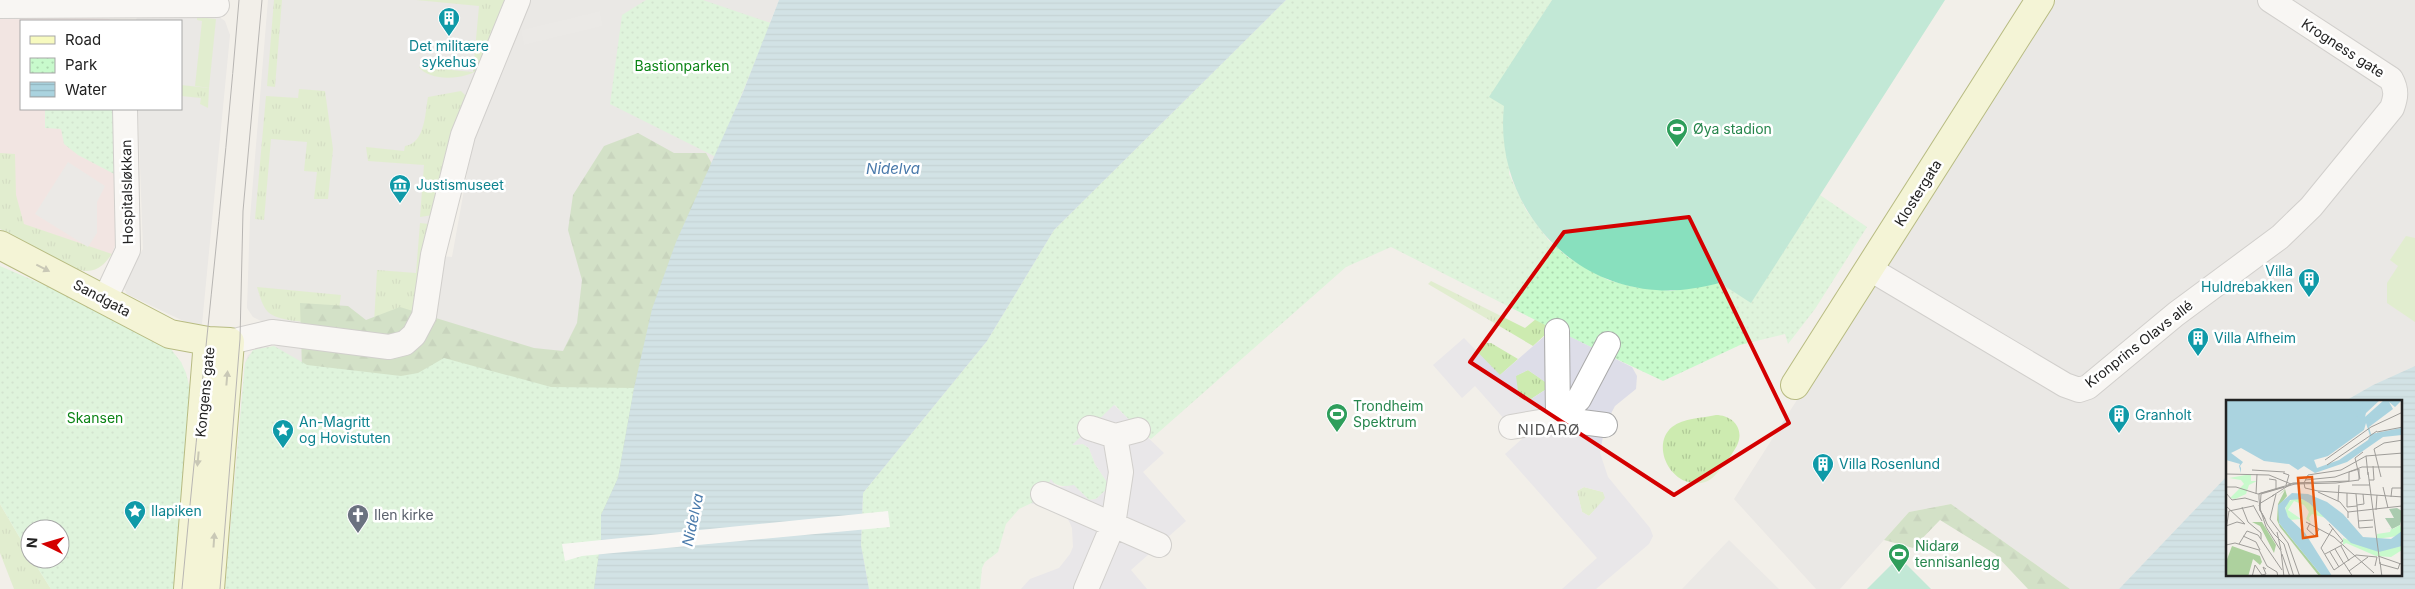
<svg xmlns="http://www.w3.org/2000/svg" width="2415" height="589" font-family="Inter,sans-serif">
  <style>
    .residential { fill: #e0dfdf }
    .commercial { fill: #f2dad9 }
    .grass { fill: url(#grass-tufts) }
    .forest { fill: url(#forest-firs) }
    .park { fill: url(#park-dots) }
    .garden { fill: #cdebb0 }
    .pitch { fill: #88e0be }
    .parking { fill: #e2e2e2 }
    .plaza { fill: #dddde8; fill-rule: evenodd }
    .water { fill: url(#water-rules) }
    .pier { fill: #fff }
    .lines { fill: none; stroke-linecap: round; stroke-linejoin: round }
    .street-casing { stroke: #a9a9a9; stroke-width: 26 }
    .secondary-casing { stroke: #707d05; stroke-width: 30 }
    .street { stroke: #fff; stroke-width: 24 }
    .secondary { stroke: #f7fabf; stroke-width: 28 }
    .tram { stroke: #707070; stroke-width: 1 }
    .oneway { fill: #979978 }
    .marked { fill: none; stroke: #d40000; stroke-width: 4; stroke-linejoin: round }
    .labels { text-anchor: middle; stroke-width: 5; stroke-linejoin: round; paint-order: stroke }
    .culture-label { font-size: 14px; fill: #0d838f; stroke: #fff; text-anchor: start }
    .street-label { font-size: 14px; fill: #222; stroke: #fff }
    .park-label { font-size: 14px; fill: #0c8416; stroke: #fff }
    .leisure-label { font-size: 14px; fill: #27864d; stroke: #fff; text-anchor: start }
    .worship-label { font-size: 14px; fill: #5b616d; stroke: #fff; text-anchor: start }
    .water-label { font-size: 15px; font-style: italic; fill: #4a7aab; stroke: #fff }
    .neighbourhood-label { font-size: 15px; letter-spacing: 1px; fill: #555; stroke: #fff }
    .inset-river { fill: none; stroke: #aad3df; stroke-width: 2.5 }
    .inset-road { fill: none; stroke: #9f9d99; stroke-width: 1 }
    .view { fill: #e8590c; fill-opacity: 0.15; stroke: #e8590c; stroke-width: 2.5 }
    .inset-edge { fill: none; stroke: #222; stroke-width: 2.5 }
  </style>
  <defs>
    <pattern id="grass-tufts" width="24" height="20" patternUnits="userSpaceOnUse" patternTransform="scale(1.25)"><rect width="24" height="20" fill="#cdebb0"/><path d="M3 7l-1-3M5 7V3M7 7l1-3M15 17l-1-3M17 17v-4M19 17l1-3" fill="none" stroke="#b0c997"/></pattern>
    <pattern id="forest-firs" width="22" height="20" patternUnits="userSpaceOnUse" patternTransform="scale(1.25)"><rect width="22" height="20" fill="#add19e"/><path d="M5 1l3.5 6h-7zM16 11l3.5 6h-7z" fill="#95b388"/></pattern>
    <pattern id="park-dots" width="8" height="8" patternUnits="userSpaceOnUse" patternTransform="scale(1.25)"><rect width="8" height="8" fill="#c8facc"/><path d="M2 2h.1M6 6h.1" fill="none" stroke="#acd6af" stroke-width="1.8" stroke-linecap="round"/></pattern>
    <pattern id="water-rules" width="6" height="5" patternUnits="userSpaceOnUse" patternTransform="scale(1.25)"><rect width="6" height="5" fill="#aad3df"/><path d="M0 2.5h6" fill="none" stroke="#92b5bf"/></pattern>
  </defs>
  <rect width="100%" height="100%" fill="#f2efe9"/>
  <path class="residential" d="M268 0H506L445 154 418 306 358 333 261 321 253 317 247 308 250 218Z
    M524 0H779L652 309 225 589 245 363 248 355 260 348 290 345 394 357 441 256 452 257 475 129Z
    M2056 0H2415V366L2373 385 2345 401 2228 402 2227 476 2119 589H2070L1951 504 1909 512 1840 589H1816L1734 499 1881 268Z
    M215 14 225 21 230 35 202 324 194 326 127 294 124 288 126 277 143 249 138 109H181V21H136V19L139 16Z"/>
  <path class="commercial" d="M0 13 109 19 112 21H21V109H115L117 240 112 254 103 265 95 269 86 271 71 266 0 229Z"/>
  <path class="grass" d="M274 0H282L275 87 267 86Z
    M416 0H505L480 68C468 80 429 82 419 67L473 72 479 6Z
    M181 85 209 88 208 108 200 104 201 98 181 96Z
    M299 89 325 91 333 149 328 199H314L317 172 304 171 307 142 271 139 264 220 255 219 266 96 298 98Z
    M461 91 468 98 445 154 433 215 420 217 424 165 368 161 366 147 404 151 405 146C425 143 425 114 428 97Z
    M0 153 15 154 16 195 24 224 112 254C106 262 99 271 87 271 70 271 18 238 0 229Z
    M420 223 429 224 418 306 408 321 374 323 377 270 416 273Z
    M1431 281 1525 328 1536 319 1546 325 1547 333 1533 346 1428 284Z
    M257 287 341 295 338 316 326 324C312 322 278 322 268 312 262 306 260 296 257 287Z
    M1485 343H1491L1518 359 1499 376 1475 350Z
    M1528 370 1546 382 1545 390 1528 401 1519 399 1515 376Z
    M1716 415C1731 415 1744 427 1738 443 1736 450 1717 475 1711 479 1704 484 1696 484 1688 482 1666 476 1653 443 1672 427 1683 418 1703 418 1716 415Z
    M1584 487 1603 492 1606 498 1589 516 1582 512 1577 491Z
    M0 504 30 555V559H32L51 589H14L0 553Z"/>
  <path class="forest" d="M638 133 674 153H706L712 164 600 589H467L302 368 300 303 348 306 366 320 400 307 534 348 563 351 577 323 582 280 568 230 573 195 604 146Z
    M1951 504 2070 589H2028L1995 554 1940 520 1913 548 1884 540 1909 512Z"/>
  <path class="park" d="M646 0H703L771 23 716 157 610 104 622 15Z
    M1286 0H1552L1521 49 1509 174 1526 210 1549 241 1569 258 1608 280 1634 287 1671 291 1720 283 1751 302 1820 195 1867 227 1815 309 1788 344 1785 334 1740 345 1663 381 1557 331 1391 247 1346 267 1151 439 1138 430 1115 405 1073 445 1083 444 1089 448 1095 464 1107 482 1106 490 1096 499 1089 500C1085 497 1081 491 1077 489 1067 484 1058 489 1051 480L1038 500 1019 509 1006 524 998 552 985 562 982 568 980 589H869L861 545 863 493 987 341 1054 230Z
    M45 109H115L116 175 78 155 64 144 61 129 45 128Z
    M0 266 93 306 167 344 181 362 186 373 190 389 191 413 176 589H51L32 559H60V529H30V555L0 504Z
    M274 346 307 365 401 376 418 373 444 358 551 387 634 388 618 478 601 515V539L594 589H225L245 363 253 350Z"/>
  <path class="garden" d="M197 17 216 19 209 88 195 86 202 21 197 20Z
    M2406 236 2415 238V322L2387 303V283L2398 266 2390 260Z"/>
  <path class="pitch" d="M1552 0H1945L1751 303 1720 283C1698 288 1678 292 1656 290 1562 284 1494 198 1504 106L1489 97Z
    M1899 557 1931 589H1867Z"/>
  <path class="parking" d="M600 11 603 26 524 45 521 30Z
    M68 162 105 186 97 202V233L88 247 35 214Z
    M1729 540 1779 589H1682Z"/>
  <path class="plaza" d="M1546 325 1632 367 1637 376 1636 389 1615 406 1605 425 1600 453 1608 477 1650 528 1653 536 1649 544 1596 589H1562L1597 558 1505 454 1522 439 1475 386 1462 398 1433 365 1464 338 1500 375 1547 334ZM1528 370 1545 382V390L1528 401 1519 399 1516 376ZM1584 487 1603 492 1605 498 1589 516 1582 512 1577 491Z
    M1114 405 1164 453 1143 472 1186 521 1131 570 1147 589H1021L1030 579 1059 568 1070 554 1073 547 1072 528 1069 521 1061 511 1039 504H1031L1043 494 1051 479 1054 484 1060 487 1074 485 1089 500 1096 499 1106 490 1107 482 1095 464 1089 448 1083 444 1072 445Z"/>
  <path class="water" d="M779 0H1286L1054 230 987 341 863 493 861 545 869 589H594L601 539V515L618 478 634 388 652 309 676 242 743 92Z
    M2415 366V589H2119L2227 476 2228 575H2401V402L2345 401 2373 385Z"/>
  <path class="pier" d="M888 511 890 527 582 556 565 561 562 544Z"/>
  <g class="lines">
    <g class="street-casing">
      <path id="street" d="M0 6 217 5
        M1870 269 2065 385 2079 390 2088 387 2176 314 2280 237 2311 207 2392 108C2396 97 2397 90 2391 79L2270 0
        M105 299 128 250 125 109
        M1557 331 1558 419 1579 399 1608 344
        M230 342 272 332 389 347 405 343 414 335 424 316 433 255 463 135 518 0
        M1511 427 1558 419 1605 425
        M1090 428 1115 436 1138 430
        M1043 494 1159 545
        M1086 589 1113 525 1121 472 1115 436"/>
    </g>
    <g class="secondary-casing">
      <path id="secondary" d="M0 245 170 334 208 341 230 342 210 589
        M1795 385 2040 0
        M188 589 208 341"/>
    </g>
    <use href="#street" class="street"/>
    <use href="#secondary" class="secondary"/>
    <path class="tram" d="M182 589C200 393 223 197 239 0
      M220 589 240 339 243 211 262 0"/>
  </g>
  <defs><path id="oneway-solid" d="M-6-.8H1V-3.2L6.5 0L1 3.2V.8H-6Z" transform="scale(1.25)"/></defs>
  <g class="oneway">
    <use href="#oneway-solid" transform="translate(43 268) rotate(27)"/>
    <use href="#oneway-solid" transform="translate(227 378) rotate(-85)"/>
    <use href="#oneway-solid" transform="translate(198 459) rotate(95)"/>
    <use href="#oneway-solid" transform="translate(214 540) rotate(-86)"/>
  </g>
  <path d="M0 0H2415V589H0ZM1689 217 1789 423 1674 495 1470 362 1564 232Z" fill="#f2efe9" fill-opacity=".55" fill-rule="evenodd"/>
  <path class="marked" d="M1689 217 1789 423 1674 495 1470 362 1564 232Z"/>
  <defs>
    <g id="building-pin" transform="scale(1.125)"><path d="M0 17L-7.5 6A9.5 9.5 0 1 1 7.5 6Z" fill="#0f9aa8" stroke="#fff"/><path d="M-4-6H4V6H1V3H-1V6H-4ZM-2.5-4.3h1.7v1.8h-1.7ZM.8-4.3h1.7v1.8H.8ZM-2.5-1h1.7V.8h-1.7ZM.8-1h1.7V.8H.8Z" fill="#fff"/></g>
    <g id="stadium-pin" transform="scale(1.125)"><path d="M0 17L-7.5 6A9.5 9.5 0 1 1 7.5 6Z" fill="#2e9e5b" stroke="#fff"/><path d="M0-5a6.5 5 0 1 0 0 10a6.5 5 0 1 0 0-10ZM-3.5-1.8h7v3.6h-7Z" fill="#fff"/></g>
    <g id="museum-pin" transform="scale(1.125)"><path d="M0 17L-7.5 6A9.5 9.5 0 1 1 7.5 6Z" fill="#0f9aa8" stroke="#fff"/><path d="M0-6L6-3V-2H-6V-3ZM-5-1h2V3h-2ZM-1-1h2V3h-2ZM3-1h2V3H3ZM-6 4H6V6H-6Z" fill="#fff"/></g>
    <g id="sight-pin" transform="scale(1.125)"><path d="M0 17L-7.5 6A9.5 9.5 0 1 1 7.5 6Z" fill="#0f9aa8" stroke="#fff"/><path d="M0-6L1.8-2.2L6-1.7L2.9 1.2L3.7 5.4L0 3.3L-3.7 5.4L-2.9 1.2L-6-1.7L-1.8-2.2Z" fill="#fff"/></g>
    <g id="church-pin" transform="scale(1.125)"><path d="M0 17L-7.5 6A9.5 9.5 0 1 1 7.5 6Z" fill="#6b7280" stroke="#fff"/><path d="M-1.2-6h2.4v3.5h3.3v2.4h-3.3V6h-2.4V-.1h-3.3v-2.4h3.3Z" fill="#fff"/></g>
  </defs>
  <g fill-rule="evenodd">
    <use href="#building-pin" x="449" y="18"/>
    <use href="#stadium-pin" x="1677" y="129"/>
    <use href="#museum-pin" x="400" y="185"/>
    <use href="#building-pin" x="2309" y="279"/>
    <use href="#building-pin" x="2198" y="338"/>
    <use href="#stadium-pin" x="1337" y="414"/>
    <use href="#building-pin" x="2119" y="415"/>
    <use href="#sight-pin" x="283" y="430"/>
    <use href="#building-pin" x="1823" y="464"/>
    <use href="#sight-pin" x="135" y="511"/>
    <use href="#church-pin" x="358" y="515"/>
    <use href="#stadium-pin" x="1899" y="554"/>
  </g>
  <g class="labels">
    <g class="culture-label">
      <text x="449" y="51" text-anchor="middle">Det militære<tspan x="449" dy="16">sykehus</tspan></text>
      <text x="416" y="190">Justismuseet</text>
      <text x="2293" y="276" text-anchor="end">Villa<tspan x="2293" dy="16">Huldrebakken</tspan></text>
      <text x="2214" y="343">Villa Alfheim</text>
      <text x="2135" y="420">Granholt</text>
      <text x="299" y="427">An-Magritt<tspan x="299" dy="16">og Hovistuten</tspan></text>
      <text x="1839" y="469">Villa Rosenlund</text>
      <text x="151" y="516">Ilapiken</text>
    </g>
    <g class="street-label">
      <text transform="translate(2343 48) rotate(33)" y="5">Krogness gate</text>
      <text transform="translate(127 192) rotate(-91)" y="5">Hospitalsløkkan</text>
      <text transform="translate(1918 193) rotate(-58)" y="5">Klostergata</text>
      <text transform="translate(102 298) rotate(28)" y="5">Sandgata</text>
      <text transform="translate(2139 344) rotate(-38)" y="5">Kronprins Olavs allé</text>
      <text transform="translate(205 392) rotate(-84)" y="5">Kongens gate</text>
    </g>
    <g class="park-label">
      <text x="682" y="71">Bastionparken</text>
      <text x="95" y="423">Skansen</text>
    </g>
    <g class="leisure-label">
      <text x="1693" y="134">Øya stadion</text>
      <text x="1353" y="411">Trondheim<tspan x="1353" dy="16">Spektrum</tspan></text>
      <text x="1915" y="551">Nidarø<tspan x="1915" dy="16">tennisanlegg</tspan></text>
    </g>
    <g class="worship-label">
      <text x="374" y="520">Ilen kirke</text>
    </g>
    <g class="water-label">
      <text x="893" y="174">Nidelva</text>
      <text transform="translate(693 520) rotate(-78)" y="5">Nidelva</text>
    </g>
    <g class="neighbourhood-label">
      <text x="1549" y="435">NIDARØ</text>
    </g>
  </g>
  <g transform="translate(2226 400)">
    <rect width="176" height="176" fill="#f2efe9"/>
    <path d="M59 89 61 96 53 106V123L96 176H93L54 127 51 120 52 104 59 90 52 96ZM26 122H36L50 145 48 153 34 126ZM6 146 34 156 36 162 34 165 27 159 22 177 0 176V162Z" fill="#add19e"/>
    <path d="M171 108 176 111V117L174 125 166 129 159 118H168L163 109Z" fill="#aacbaf"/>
    <path d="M25 74V81H31L23 85 20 94 9 99 4 98 18 84 15 80 3 78ZM76 99 83 103 100 118 86 114 83 118 85 123 80 119 83 112 78 105 68 101 62 110 75 119 64 120 59 111 61 103 67 99ZM174 125 176 131 171 136 151 139V134L164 132 165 129 159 128 167 129ZM117 138 151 151 176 146V150L165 157 150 156 120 143 117 145Z" fill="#c8facc"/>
    <path d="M0 0H154L140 13 139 17 158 0H176L169 7 163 2 167 9 143 27 145 34 175 28 176 35 157 37 121 62 89 73 78 66 72 70 63 64 38 61 15 48 5 53 17 62 14 66 15 68V73L13 66 14 64 0 60ZM140 23 144 36 142 40 113 60 91 68 88 60 102 56 138 30ZM66 93 82 94 101 102 117 114 137 137 165 139 176 131V146L153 152 125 143 83 103 76 99 64 100 59 108 62 117 79 133 106 176H96L53 123 52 105Z" fill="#aad3df" fill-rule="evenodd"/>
    <path class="inset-river" d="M112 0 137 20 151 17 163 8M118 0 135 18M135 0 136 16 144 21 143 26"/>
    <path class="inset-road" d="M151 32 177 27M140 56 142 75M99 60 145 27 177 12M101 65 151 31M26 70 59 72M142 72 154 164M57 73 63 75 60 85M0 74 43 75 65 84M155 77 148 49 158 43 177 40M43 79 50 80V89M134 79 129 58 137 52M79 80 109 77 136 67H177M143 80H148L147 66M78 83 79 88 92 91 177 97M126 85H144M0 87H10L32 94M157 87 162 108M92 92 114 102 122 112V118M0 93 6 100 19 98 32 102M121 93V107L131 106M30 94 31 74M32 94 58 87M50 94 44 119 62 143 74 177M130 94 133 128 147 127M46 96 65 84 78 83 82 75 115 70 140 56 177 53M165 97 166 88H177M112 101 113 85M33 104 48 95M27 105 36 121M33 105 40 127 55 151 58 177M131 105 138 104 137 94M0 106 19 124M16 107 22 122 35 133V139M150 110 151 95M122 112 176 106M39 119 34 110 35 94 69 84 110 83 133 80V69L123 72V81L67 83 59 86 35 93 33 94V98L34 111 35 112 37 115 39 119 41 124 48 134 58 144 68 177M132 121 147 120M80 122 108 137 148 173M84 123 81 129 89 136 93 129M103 124 117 141 114 143M0 126 11 122 19 124M107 128 95 148 108 170 130 155M0 130 3 111 27 106M51 132 55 150M17 136 30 142 34 150M13 144 21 131 32 135 56 170M0 145 9 143 33 150 41 166 51 172 52 177M115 146 123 161M109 149 118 164M104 152 113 167M56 154 64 177M99 154 116 145M130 155 151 157 149 166M152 156 175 164M154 162 156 177M118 163 127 177M154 164 172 169 174 163M123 171 142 157M26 177 29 165 36 175 40 174 37 167 40 169"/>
    <path class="view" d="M86 77 91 136 77 138 72 78Z"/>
    <rect width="176" height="176" class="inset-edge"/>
  </g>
  <rect x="20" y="20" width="162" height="90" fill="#ffffff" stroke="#a7a7a7"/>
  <rect x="30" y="36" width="25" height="8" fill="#f7fabf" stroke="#a7a7a7"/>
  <text x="65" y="45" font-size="15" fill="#222222">Road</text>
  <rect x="30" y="58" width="25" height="15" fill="url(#park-dots)" stroke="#a7a7a7"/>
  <text x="65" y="70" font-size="15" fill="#222222">Park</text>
  <rect x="30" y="82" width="25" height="15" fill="url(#water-rules)" stroke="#a7a7a7"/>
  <text x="65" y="95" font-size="15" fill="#222222">Water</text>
  <g transform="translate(45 544) rotate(275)"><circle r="24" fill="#ffffff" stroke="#a7a7a7"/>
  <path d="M0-4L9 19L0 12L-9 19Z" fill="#d40000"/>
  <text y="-8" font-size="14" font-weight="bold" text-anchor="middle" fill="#222222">N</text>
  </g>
</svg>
